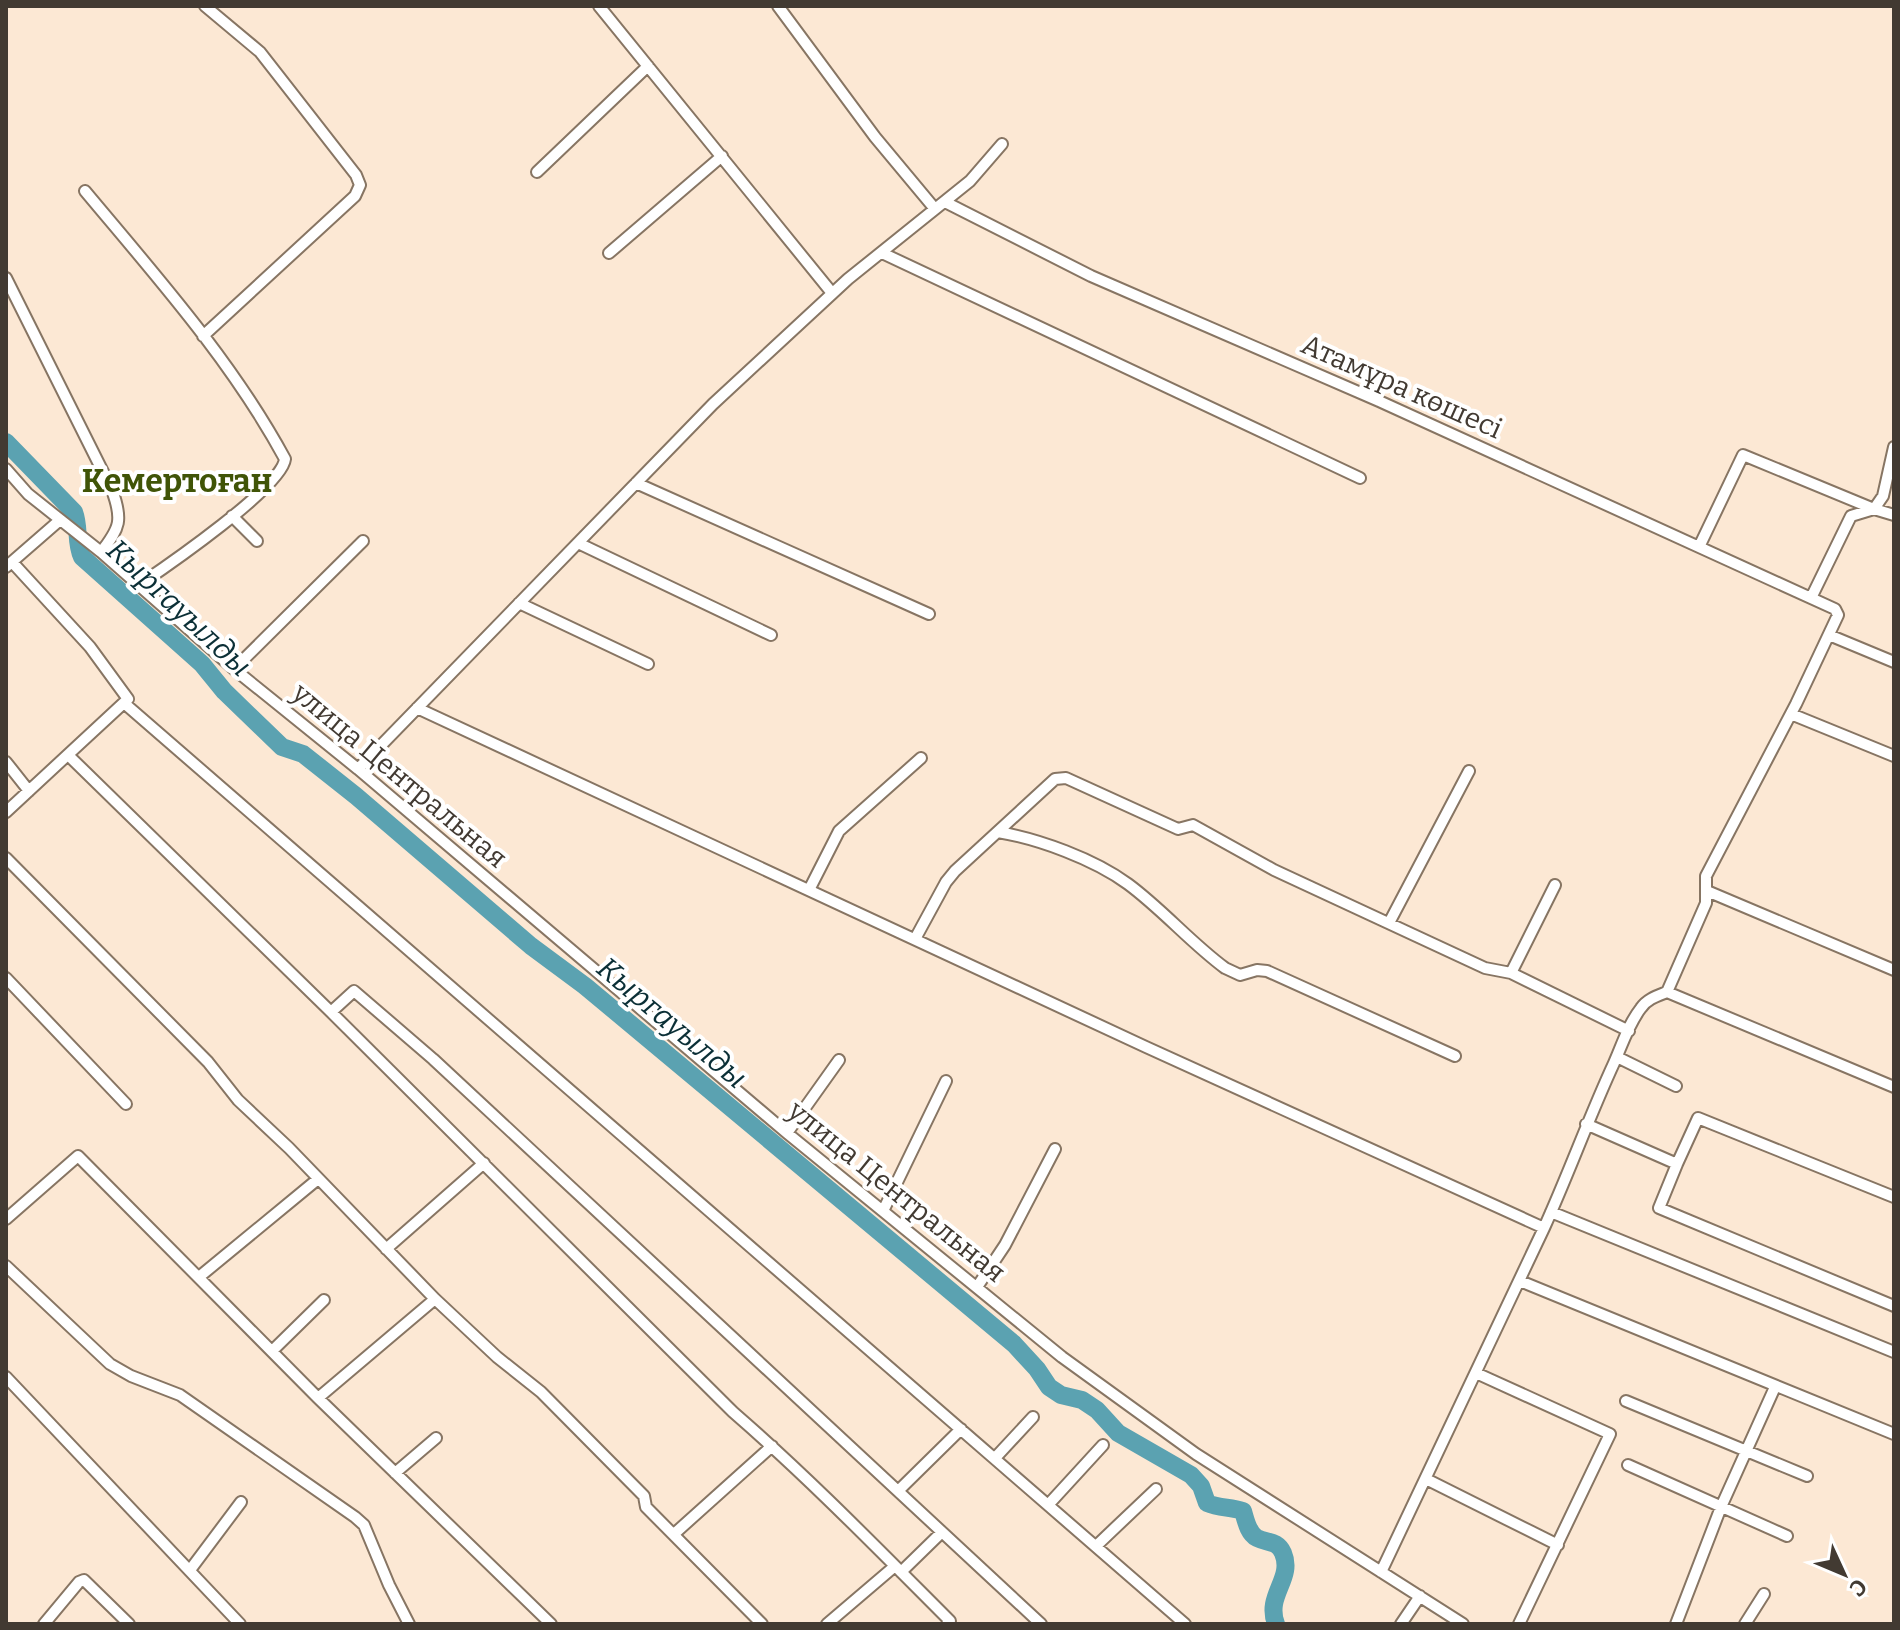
<svg xmlns="http://www.w3.org/2000/svg" width="1900" height="1630" font-family="Bitter,serif">
  <style>
    .lines { fill: none; stroke-linecap: round; stroke-linejoin: round }
    .river { stroke: #5ba2b1; stroke-width: 18 }
    .minor-casing { stroke: #877563; stroke-width: 14 }
    .minor { stroke: #fff; stroke-width: 10 }
    .labels { text-anchor: middle; stroke-width: 8; stroke-linejoin: round; paint-order: stroke }
    .street-label { font-size: 28px; fill: #423a32; stroke: #fff }
    .water-label { font-size: 30px; font-style: italic; fill: #0b2f36; stroke: #fff }
    .quarter-label { font-size: 32px; font-weight: bold; fill: #405407; stroke: #fff }
  </style>
  <rect width="100%" height="100%" fill="#fce8d4"/>
  <g class="lines">
    <path class="river" d="M6 442 74 512C80 528 75 542 82 557L202 664 224 691 282 747 303 754 356 796 531 946 585 986 1014 1344 1037 1369 1049 1387 1061 1395 1082 1400 1097 1410 1118 1433 1191 1475 1201 1486 1207 1503C1219 1508 1230 1507 1243 1511 1246 1521 1248 1533 1257 1538 1267 1543 1277 1540 1283 1553 1294 1579 1265 1595 1276 1624"/>
    <g class="minor-casing">
      <path id="minor" d="M599 6 832 293
        M778 6 875 137 935 209
        M537 172 648 66
        M85 191C156 276 232 361 285 459 282 487 167 566 139 585
        M945 202 1091 276 1379 401 1835 609 1838 615 1796 704 1706 876V903L1667 992C1657 996 1647 999 1641 1008 1629 1023 1622 1045 1614 1063 1589 1117 1569 1173 1544 1228L1381 1572
        M609 253 722 156
        M882 253 1360 478
        M6 278 112 490C123 520 120 528 101 552
        M203 336 355 196 360 185 356 175 260 52 205 6
        M6 469 28 494 101 552 234 669 358 769 787 1133 1062 1357 1196 1454 1463 1624
        M636 483 929 614
        M232 516 257 541
        M578 543 771 635
        M1699 547 1743 455 1874 509 1883 496 1894 447
        M6 567 60 520
        M1811 598 1851 516 1874 509 1894 515
        M519 603 648 664
        M1829 635 1894 662
        M234 669 363 541
        M124 703 1185 1624
        M417 708 1146 1047 1544 1228
        M1791 714 1894 756
        M68 755 331 1012 733 1412C809 1478 879 1550 950 1621L947 1624
        M6 762 29 791
        M358 769 713 404 848 279 970 181 1002 144
        M6 812 128 699 90 647 12 562
        M998 832C1039 839 1094 859 1128 884 1162 909 1191 943 1225 968L1240 975 1257 970 1267 971 1455 1056
        M6 858 208 1062 238 1100 289 1148 435 1299 497 1357 541 1392 644 1496 646 1507 762 1624
        M809 890 839 831 921 758
        M1707 891 1894 970
        M1389 923 1469 771
        M915 939 946 882 955 871 1055 779 1066 778 1178 829 1193 825 1274 870 1485 968 1511 973 1629 1031
        M1511 973 1555 885
        M6 978 126 1104
        M1667 992 1894 1087
        M331 1012 354 991 433 1059 1041 1624
        M1617 1057 1676 1086
        M1586 1124 1677 1164 1698 1118 1894 1197
        M787 1133 839 1060
        M1677 1164 1659 1208 1894 1306
        M883 1211 946 1081
        M1551 1212 1894 1352
        M6 1219 78 1156 318 1398 551 1624
        M386 1249 484 1163
        M6 1266 110 1364 131 1376 180 1395 355 1517 364 1525 389 1585 409 1624
        M199 1277 318 1179
        M1520 1281 1894 1434
        M977 1287 1005 1245 1055 1149
        M272 1351 324 1300
        M1476 1373 1610 1434 1519 1624
        M6 1377 240 1624
        M318 1398 435 1299
        M1626 1401 1807 1476
        M995 1458 1033 1417
        M1628 1465 1787 1536
        M395 1473 436 1438
        M1426 1479 1558 1545
        M898 1491 961 1429
        M1048 1505 1103 1445
        M674 1534 772 1446
        M1096 1546 1156 1489
        M190 1570 241 1502
        M901 1572 942 1532
        M44 1624 79 1582 84 1580 129 1624
        M827 1624 895 1566
        M1401 1624 1420 1596
        M1676 1624 1721 1507 1775 1387
        M1745 1624 1764 1594"/>
    </g>
    <use href="#minor" class="minor"/>
  </g>
  <g class="labels">
    <g class="street-label">
      <text transform="translate(1402 386) rotate(24)" y="10">Атамұра көшесі</text>
      <text transform="translate(400 775) rotate(40)" y="10">улица Центральная</text>
      <text transform="translate(897 1191) rotate(39)" y="10">улица Центральная</text>
    </g>
    <g class="water-label">
      <text transform="translate(179 608) rotate(43)" y="10">Кыргауылды</text>
      <text transform="translate(672 1023) rotate(40)" y="10">Кыргауылды</text>
    </g>
    <g class="quarter-label">
      <text x="177" y="492">Кемертоған</text>
    </g>
  </g>
  <rect width="1900" height="1630" fill="none" stroke="#423a32" stroke-width="16"/>
  <g transform="translate(1844 1574) rotate(134)" stroke="#ffffff" stroke-width="6" paint-order="stroke">
  <path d="M0-6L14 30L0 20L-14 30Z" fill="#423a32"/>
  <text y="-12" font-size="22" font-weight="bold" text-anchor="middle" fill="#423a32">С</text>
  </g>
</svg>
